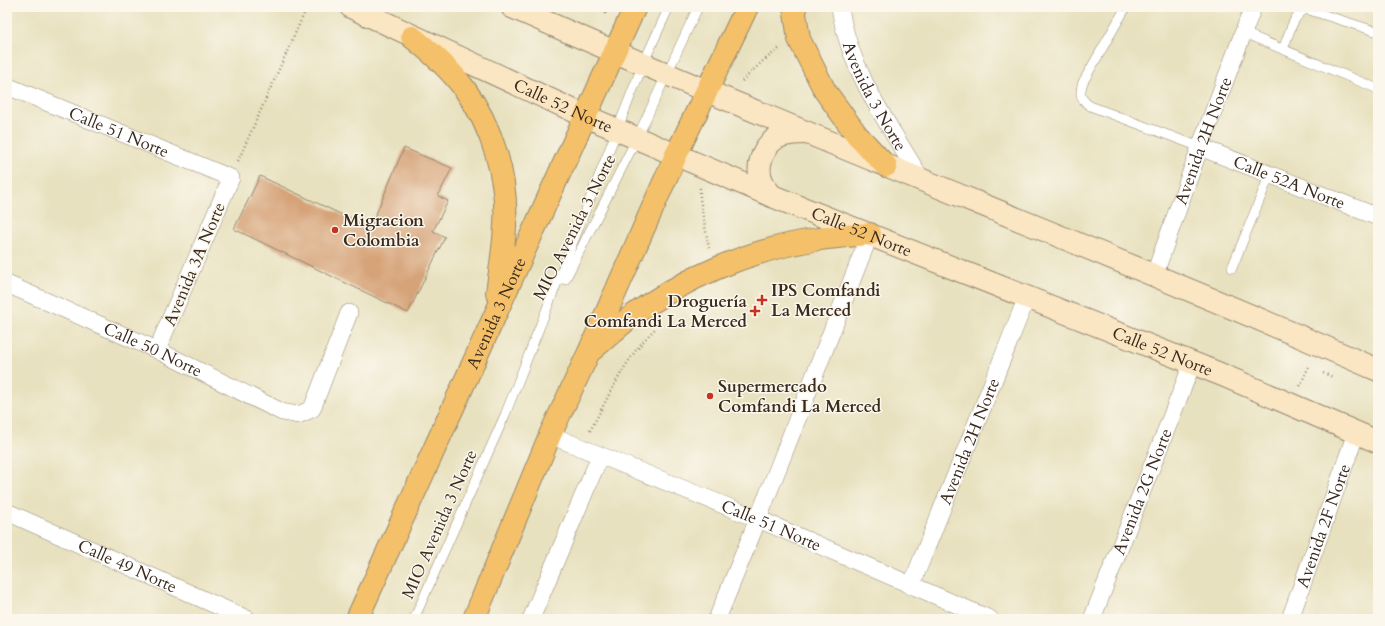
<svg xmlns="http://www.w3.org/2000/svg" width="1385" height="626" font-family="Cardo,serif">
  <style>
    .building { fill: #d6a277 }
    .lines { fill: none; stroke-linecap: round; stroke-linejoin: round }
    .service-casing { stroke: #92866e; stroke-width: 10 }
    .minor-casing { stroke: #92866e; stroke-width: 18 }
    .secondary-casing { stroke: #92866e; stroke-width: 24 }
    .primary-casing { stroke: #92866e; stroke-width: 24 }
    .path { stroke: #92866e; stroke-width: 2.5; stroke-dasharray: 1 3; stroke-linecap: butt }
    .service { stroke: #fff; stroke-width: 9 }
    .minor { stroke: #fff; stroke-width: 17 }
    .secondary { stroke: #fbe6c3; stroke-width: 22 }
    .primary { stroke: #f4c16a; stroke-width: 22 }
    .poi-dot { fill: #c8321e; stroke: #fbf7ec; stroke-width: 1.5 }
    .labels { text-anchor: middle; stroke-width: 3; stroke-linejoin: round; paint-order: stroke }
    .street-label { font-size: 17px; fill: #3b2a1e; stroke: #fbf7ec }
    .poi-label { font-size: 17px; font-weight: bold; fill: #3b2a1e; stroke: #fbf7ec; text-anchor: start }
  </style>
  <rect width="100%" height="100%" fill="#fbf7ec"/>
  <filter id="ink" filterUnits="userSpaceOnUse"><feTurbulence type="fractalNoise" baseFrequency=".025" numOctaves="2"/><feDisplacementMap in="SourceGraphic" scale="8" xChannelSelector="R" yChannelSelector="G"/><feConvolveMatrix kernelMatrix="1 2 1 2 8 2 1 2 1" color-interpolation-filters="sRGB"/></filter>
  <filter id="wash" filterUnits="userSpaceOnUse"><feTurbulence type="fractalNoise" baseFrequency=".012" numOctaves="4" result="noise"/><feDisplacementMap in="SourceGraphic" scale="16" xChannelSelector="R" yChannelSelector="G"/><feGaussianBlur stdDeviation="0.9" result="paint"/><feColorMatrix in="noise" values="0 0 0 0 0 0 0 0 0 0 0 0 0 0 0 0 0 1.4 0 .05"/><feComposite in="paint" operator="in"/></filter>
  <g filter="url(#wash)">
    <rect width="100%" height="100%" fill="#e8e1bf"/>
    <g id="blocks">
      <path class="building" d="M404 148 452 168 438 196 448 201 433 231 445 237 408 313 234 229 260 176 370 228Z"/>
    </g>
  </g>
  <g filter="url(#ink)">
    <use href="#blocks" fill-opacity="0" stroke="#92866e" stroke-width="1"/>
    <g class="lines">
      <g class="service-casing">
        <path id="service" d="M1126 7 1083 82C1079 94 1080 99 1090 106L1200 147
          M1244 33 1378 89
          M1283 49C1289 36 1292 15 1306 9L1378 32
          M1232 268 1270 174
          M565 280 637 138 698 7
          M414 619 505 415 643 64 669 7"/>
      </g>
      <g class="minor-casing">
        <g id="minor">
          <path id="s1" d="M840 7C849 71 890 126 922 181"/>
          <path id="s2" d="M7 86 231 178 157 350"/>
          <path id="s3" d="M1200 147 1378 217"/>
          <path id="s4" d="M1154 276 1200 147 1253 7"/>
          <path id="s5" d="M7 284 157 350 282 412 298 415 312 409 349 313"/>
          <path id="s6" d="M550 435 758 519 990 619"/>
          <path id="s7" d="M7 512 247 619"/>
          <path id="s8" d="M911 586 1027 297"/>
          <path d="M531 619 600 456"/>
          <path d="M717 619 758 519 870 234"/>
          <path id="s9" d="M1092 619 1192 364"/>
          <path id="s10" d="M1290 619 1356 433"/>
        </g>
      </g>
      <g class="secondary-casing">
        <g id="secondary">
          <path id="s11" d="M351 7 585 116 772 196 1220 374 1378 442"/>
          <path d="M512 7C798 134 1091 245 1378 370"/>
          <path d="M772 196C769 192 765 188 763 183 755 169 762 148 775 139 784 133 798 133 808 133"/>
        </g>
      </g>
      <g class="primary-casing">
        <g id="primary">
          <path d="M794 7 799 39 825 91 857 135 886 166"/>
          <path d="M412 37C431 52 449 68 464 88 492 126 508 178 505 226 504 248 500 270 497 293"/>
          <path d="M593 349C605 339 616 329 628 319 682 278 752 249 819 239 836 237 853 235 870 234"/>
          <path id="s12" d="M357 619 635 7"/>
          <path d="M474 619 550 435 589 352 676 155 747 7"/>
        </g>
      </g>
      <path class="path" d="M600 7 608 16
        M742 81 763 61 780 48
        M238 161 307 7
        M700 188V199L709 248
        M1323 373 1333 377
        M1300 386 1309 366
        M590 431C609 396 626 356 656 328"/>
      <use href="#service" class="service"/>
      <use href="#minor" class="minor"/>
      <use href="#secondary" class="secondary"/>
      <use href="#primary" class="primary"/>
    </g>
  </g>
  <g class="poi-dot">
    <circle cx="335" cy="230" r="4"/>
    <path d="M760 294h4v4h4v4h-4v4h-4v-4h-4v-4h4z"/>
    <path d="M753 305h4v4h4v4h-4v4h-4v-4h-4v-4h4z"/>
    <circle cx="710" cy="396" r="4"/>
  </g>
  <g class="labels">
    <g class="street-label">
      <text dy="6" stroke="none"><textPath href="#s1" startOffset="96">Avenida 3 Norte</textPath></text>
      <text dy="6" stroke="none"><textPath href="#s11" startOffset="234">Calle 52 Norte</textPath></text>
      <text dy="6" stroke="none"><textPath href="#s2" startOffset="121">Calle 51 Norte</textPath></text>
      <text dy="6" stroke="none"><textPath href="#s4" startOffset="144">Avenida 2H Norte</textPath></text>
      <text dy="6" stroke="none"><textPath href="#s3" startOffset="96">Calle 52A Norte</textPath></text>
      <text transform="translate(574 227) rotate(-63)" y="6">MIO Avenida 3 Norte</text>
      <text dy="6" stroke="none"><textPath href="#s11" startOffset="558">Calle 52 Norte</textPath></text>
      <text transform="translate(194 264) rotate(-67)" y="6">Avenida 3A Norte</text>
      <text dy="6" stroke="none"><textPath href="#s12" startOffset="336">Avenida 3 Norte</textPath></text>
      <text dy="6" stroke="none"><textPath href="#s5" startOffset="160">Calle 50 Norte</textPath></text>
      <text dy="6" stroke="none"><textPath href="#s11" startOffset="882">Calle 52 Norte</textPath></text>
      <text dy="6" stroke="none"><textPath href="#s8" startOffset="156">Avenida 2H Norte</textPath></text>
      <text dy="6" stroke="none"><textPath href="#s9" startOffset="137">Avenida 2G Norte</textPath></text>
      <text transform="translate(439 524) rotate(-66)" y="6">MIO Avenida 3 Norte</text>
      <text dy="6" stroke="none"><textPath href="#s6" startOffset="239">Calle 51 Norte</textPath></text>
      <text dy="6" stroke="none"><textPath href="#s10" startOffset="99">Avenida 2F Norte</textPath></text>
      <text dy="6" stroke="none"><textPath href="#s7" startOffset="132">Calle 49 Norte</textPath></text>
    </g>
    <g class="poi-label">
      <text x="343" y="226">Migracion<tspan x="343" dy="20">Colombia</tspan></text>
      <text x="771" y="296">IPS Comfandi<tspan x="771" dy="20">La Merced</tspan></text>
      <text x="747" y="307" text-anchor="end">Droguería<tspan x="747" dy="20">Comfandi La Merced</tspan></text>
      <text x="718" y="392">Supermercado<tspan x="718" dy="20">Comfandi La Merced</tspan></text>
    </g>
  </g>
  <rect width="1385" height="626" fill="none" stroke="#fbf7ec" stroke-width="24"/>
</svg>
